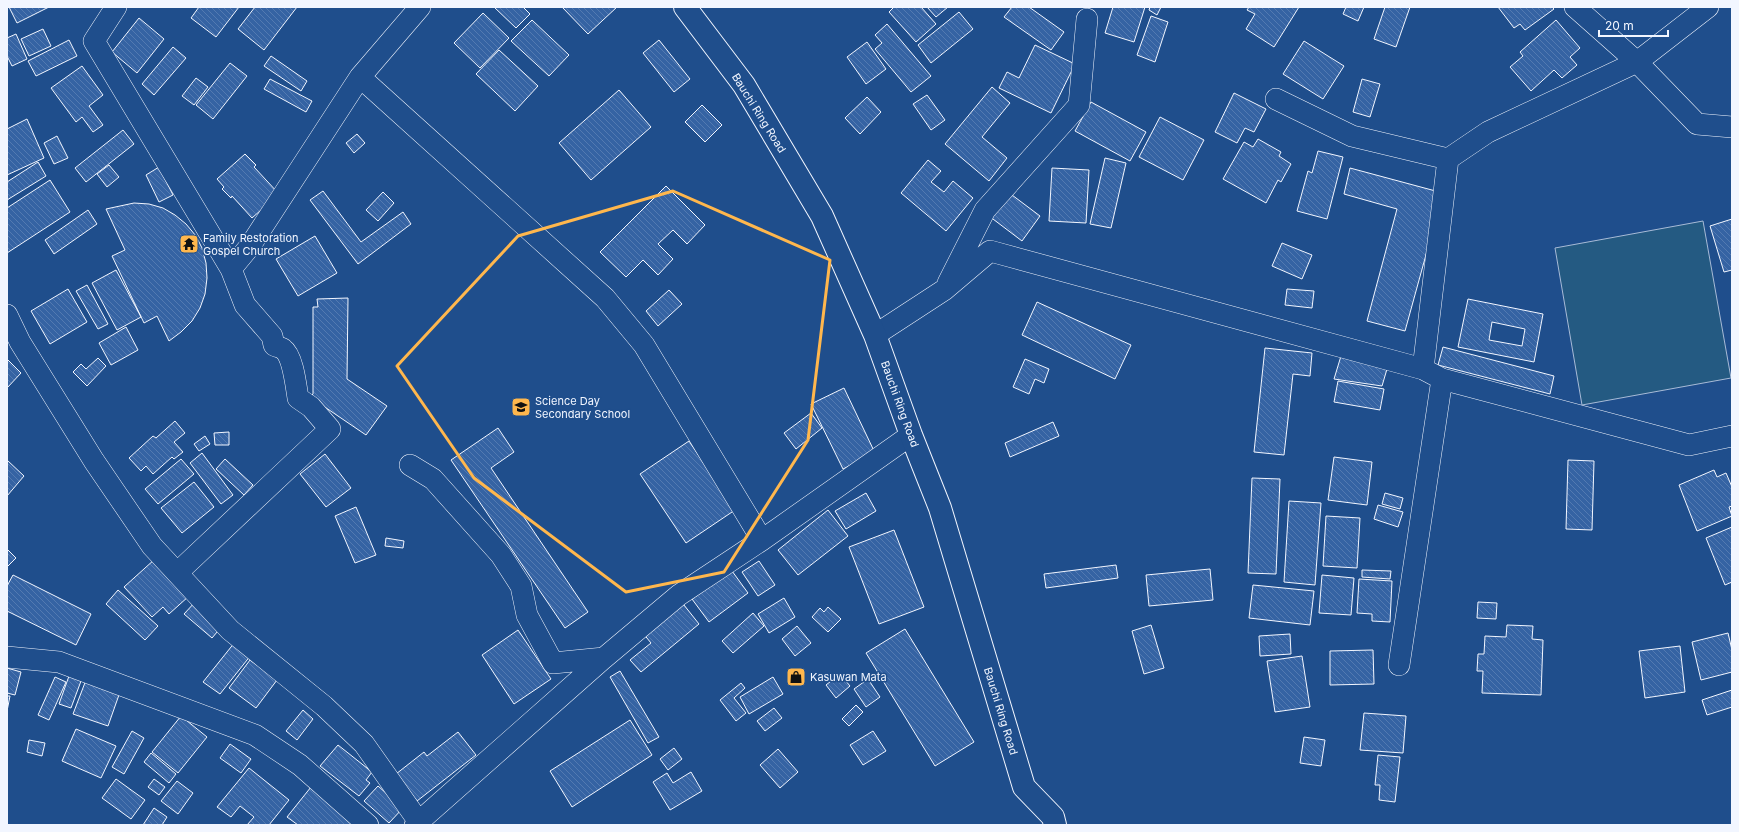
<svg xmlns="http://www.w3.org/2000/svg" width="1739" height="832" font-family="Inter,sans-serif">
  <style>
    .grass { fill: #245a82; stroke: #a8bbd7 }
    .building { fill: url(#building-back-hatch); stroke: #f2f6ff; fill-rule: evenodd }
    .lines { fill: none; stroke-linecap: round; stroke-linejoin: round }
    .street-casing { stroke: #f2f6ff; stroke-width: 22 }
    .primary-casing { stroke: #f2f6ff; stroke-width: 24 }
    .street { stroke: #1f4e8c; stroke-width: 21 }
    .primary { stroke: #1f4e8c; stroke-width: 22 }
    .marked { fill: none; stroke: #ffb74d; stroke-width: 3; stroke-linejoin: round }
    .labels { text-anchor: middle; stroke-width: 3; stroke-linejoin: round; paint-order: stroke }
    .street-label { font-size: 11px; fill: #f2f6ff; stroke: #1f4e8c }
    .poi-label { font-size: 11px; fill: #f2f6ff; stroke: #1f4e8c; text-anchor: start }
  </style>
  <defs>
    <pattern id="building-back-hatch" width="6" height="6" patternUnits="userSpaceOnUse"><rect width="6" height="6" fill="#3563a3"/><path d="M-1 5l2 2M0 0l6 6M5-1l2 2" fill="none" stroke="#537ab1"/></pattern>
  </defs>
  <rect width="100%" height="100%" fill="#1f4e8c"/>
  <path class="grass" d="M1703 221 1731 378 1582 405 1555 248Z"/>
  <path class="building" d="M9 7H49L17 23Z
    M199 7H239L216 37 191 18Z
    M255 7H297L264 50 238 29Z
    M494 7H523L530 14 516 28Z
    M562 7H617L588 34Z
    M894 7H921L936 24 916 42 889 12Z
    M927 7H948L936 17Z
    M1012 7H1029L1064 32 1051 50 1004 17Z
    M1113 7H1145L1134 42 1105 33Z
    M1150 7H1161L1157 15 1149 10Z
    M1249 7H1299L1274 47 1246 29 1255 14 1247 10Z
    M1346 7H1364L1358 21 1343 14Z
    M1385 7H1410L1396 47 1374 39Z
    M1498 7H1552L1554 9 1525 30 1520 24 1514 28Z
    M959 12 973 29 931 63 918 45Z
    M483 13 509 38 480 68 454 43Z
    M1151 16 1168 22 1155 62 1137 55Z
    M139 18 164 39 137 73 112 52Z
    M532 20 569 55 549 76 511 41Z
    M1556 20 1580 48 1570 57 1577 65 1562 78 1554 70 1531 91 1510 67 1523 56 1520 52Z
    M887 24 931 76 911 92 875 49 882 43 875 35Z
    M43 29 51 46 29 56 21 39Z
    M16 34 27 59 12 66 7 56V38Z
    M69 40 77 56 36 76 28 61Z
    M659 40 690 79 674 92 643 53Z
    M1304 41 1344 66 1323 99 1283 74Z
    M867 42 886 69 866 84 847 57Z
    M1035 45 1075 64 1051 113 999 88 1007 72 1019 78Z
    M173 47 186 58 154 95 142 84Z
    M499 50 538 86 515 111 476 74Z
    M271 56 307 81 301 91 264 66Z
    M230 63 247 76 213 119 196 105Z
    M82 66 103 95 89 106 103 125 93 132 82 117 76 122 51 88Z
    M196 78 208 87 194 105 182 96Z
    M270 79 312 101 306 112 264 89Z
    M1362 79 1380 84 1370 117 1353 112Z
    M992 87 1010 103 982 137 1007 158 989 181 945 144Z
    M619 90 651 127 591 180 559 143Z
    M1234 93 1266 109 1254 132 1245 128 1237 143 1215 132Z
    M927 95 945 120 931 130 913 104Z
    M867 97 881 112 860 134 845 118Z
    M1091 102 1146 132 1130 161 1075 131Z
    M702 105 722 125 705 142 685 122Z
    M1160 117 1204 140 1183 180 1139 157Z
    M27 119 44 158 7 175V129Z
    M123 130 134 144 86 182 75 168Z
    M357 134 365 143 354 153 346 143Z
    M57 136 68 158 54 164 44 143Z
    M1258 139 1281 152 1279 156 1291 164 1281 182 1278 180 1266 203 1223 179 1244 142 1253 147Z
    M1318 151 1343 157 1327 219 1297 211 1308 171 1312 173Z
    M245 154 256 165 254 167 279 194 252 218 232 196 231 198 222 189 224 187 217 179Z
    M1105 158 1126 163 1111 228 1090 224Z
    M928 160 941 171 931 182 944 192 953 181 973 198 946 231 901 193Z
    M38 162 46 176 7 200V182Z
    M109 165 119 177 107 187 97 174Z
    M159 167 173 195 159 202 146 175Z
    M1052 168 1089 170 1086 223 1049 221Z
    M1350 168 1443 193 1405 331 1367 321 1397 209 1344 194Z
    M50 180 70 212 7 253V208Z
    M666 186 705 225 687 244 673 230 658 244 673 259 658 275 643 260 626 277 600 252Z
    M323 191 361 242 403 212 411 224 358 264 310 200Z
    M383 192 394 203 378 221 366 210Z
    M1008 192 1040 216 1022 241 989 216Z
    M134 203 149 204 163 208 175 215 186 224 196 236 202 248 206 263 207 278 205 294 200 308 192 321 181 332 169 341 157 316 144 323 112 256 125 250 106 209Z
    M88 210 97 224 54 254 45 240Z
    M1732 219V270L1724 272 1710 226Z
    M315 236 337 273 298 296 276 259Z
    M1282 243 1312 255 1302 279 1272 266Z
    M116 270 141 317 117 330 92 283Z
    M87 285 108 324 98 329 76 291Z
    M68 289 87 322 50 344 31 311Z
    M1287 289 1314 291 1312 308 1285 305Z
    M669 290 682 304 658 326 646 311Z
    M348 298 347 379 387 406 366 435 310 397 313 394V307H318L317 299Z
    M1468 299 1543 314 1534 362 1458 347ZM1492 322 1525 329 1522 346 1489 340Z
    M1037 302 1131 345 1115 379 1022 335Z
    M126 327 138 350 111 365 99 343Z
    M1443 347 1554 376 1550 394 1438 365Z
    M1265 348 1312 353 1310 376 1293 374 1284 455 1254 452Z
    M1341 356 1387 369 1382 386 1334 379Z
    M98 358 106 366 87 386 73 372 81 364 86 369Z
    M7 359 21 373 7 388Z
    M1025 359 1049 369 1044 383 1035 379 1029 394 1013 387Z
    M1338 381 1384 389 1380 410 1334 402Z
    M844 388 875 453 843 469 811 404Z
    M811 413 822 428 796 449 784 433Z
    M175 421 185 433 174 442 183 452 174 459 172 457 153 474 146 466 141 471 129 458 153 436 156 438Z
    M1053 422 1059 436 1010 457 1005 443Z
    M498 428 514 452 491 468 588 612 565 628 451 460Z
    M229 432V445H215L214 433Z
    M205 436 210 444 199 451 194 444Z
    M689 441 735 510 686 543 640 474Z
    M202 453 233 495 221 504 190 463Z
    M325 454 351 488 326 507 300 474Z
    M1334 457 1372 462 1367 505 1328 500Z
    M181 459 194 474 158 504 145 489Z
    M225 459 253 485 244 495 216 469Z
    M7 460 24 476 7 496Z
    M1568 460 1594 461 1592 530 1566 529Z
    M1714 470 1717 477 1726 473 1732 487V506L1729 507 1732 516 1697 531 1679 485Z
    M1252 478 1280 479 1276 574 1248 573Z
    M194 482 214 507 182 533 161 508Z
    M866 493 876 511 846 529 835 511Z
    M1385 493 1403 498 1400 509 1382 504Z
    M1289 501 1321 503 1315 585 1284 582Z
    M1378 505 1403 512 1398 527 1374 519Z
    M356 507 376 555 355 563 335 516Z
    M828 510 848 536 798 575 778 550Z
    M1326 516 1360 518 1357 568 1323 566Z
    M1732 527V582L1725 585 1706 538Z
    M894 530 924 607 879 624 849 547Z
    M386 538 404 541 403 548 385 546Z
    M7 549 16 558 7 567Z
    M155 559 189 596 169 614 163 607 152 617 124 587Z
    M759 561 775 585 758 596 742 572Z
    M1116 565 1118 578 1046 588 1044 574Z
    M1210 569 1213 600 1149 606 1146 575Z
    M1362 570 1391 571 1390 579 1362 577Z
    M732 571 748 593 709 622 692 599Z
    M13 575 91 614 76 645 7 611V586Z
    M1322 575 1354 578 1351 615 1319 613Z
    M1359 579 1392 581 1390 622 1372 621V614L1357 613Z
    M1253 585 1314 591 1310 625 1249 618Z
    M118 590 158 626 145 640 106 604Z
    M784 598 795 617 769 633 758 614Z
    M680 600 699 624 641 672 630 660 651 643 642 632Z
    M196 601 223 625 212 638 184 614Z
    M1478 602 1497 603 1496 619 1477 618Z
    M828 607 841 619 828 632 812 617 820 608 824 612Z
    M753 613 764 626 733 653 722 641Z
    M1151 625 1164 668 1144 674 1132 631Z
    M1507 625 1533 626 1532 639 1543 640 1541 695 1482 693 1483 671H1477L1478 654H1484L1485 636 1506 637Z
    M797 626 811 643 795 656 782 639Z
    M905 629 974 742 935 766 866 653Z
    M518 630 551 679 514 704 482 655Z
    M1728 633 1732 650V672L1701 680 1692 642Z
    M1290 634 1291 654 1260 656 1259 636Z
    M235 642 251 655 220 694 203 682Z
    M1680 646 1685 692 1645 698 1639 651Z
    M1373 650 1374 684 1330 685V651Z
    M1302 656 1310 707 1275 712 1267 661Z
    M250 660 277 680 256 708 229 688Z
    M7 668 21 672 15 695 7 693Z
    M620 671 659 737 648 743 610 677Z
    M840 674 850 686 836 698 826 685Z
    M69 676 81 681 71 708 59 704Z
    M55 677 66 682 49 720 38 715Z
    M773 677 783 694 749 714 740 697Z
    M868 679 880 697 866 707 854 689Z
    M86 680 120 692 108 726 73 714Z
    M741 683 745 688 734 698 746 713 736 721 720 700Z
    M1732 690V707L1707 715 1702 700Z
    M7 696H10L7 711Z
    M856 705 863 712 849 726 842 719Z
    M774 708 782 718 765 731 757 721Z
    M303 710 313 719 297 740 286 731Z
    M1364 713 1406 716 1403 753 1360 750Z
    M181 716 207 737 178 773 152 752Z
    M630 720 652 755 572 807 550 771Z
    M76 729 116 746 101 778 62 761Z
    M132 731 144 738 124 774 112 767Z
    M873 731 886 751 863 765 850 745Z
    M458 732 476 755 417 801 396 774 424 752 427 756Z
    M1304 737 1325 740 1321 766 1300 763Z
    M29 740 45 743 42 756 27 752Z
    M230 744 251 759 241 773 220 758Z
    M338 745 372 772 366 780 370 783 359 796 320 766Z
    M674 748 682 759 668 770 660 759Z
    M778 749 798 772 780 788 760 765Z
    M151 753 176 774 169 783 144 762Z
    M1378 755 1400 757 1395 802 1379 800 1380 785H1375Z
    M249 768 289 800 269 825H247L254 817 240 806 231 817 217 807Z
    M691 772 702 791 670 810 653 782 667 773 673 783Z
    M116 779 145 800 131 819 102 798Z
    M154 779 165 787 159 795 148 787Z
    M177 781 193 793 178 814 161 801Z
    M378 786 403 808 389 823 364 801Z
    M311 787 355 820 351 825H298L287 817Z
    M154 808 167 817 162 825H143Z"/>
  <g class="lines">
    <g class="street-casing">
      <path id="street" d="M116 7 94 41 231 269 250 246 360 77 420 7
        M1575 7 1637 62 1697 124 1732 127
        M360 77 605 298 644 345 762 540
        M1276 99 1352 136 1448 159
        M948 283 985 210 1079 105 1087 19
        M7 315 20 342 94 461 152 546 230 630 324 706 364 744 419 822
        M875 335 944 290 990 251 1423 369 1442 379 1689 445 1732 436
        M1423 369 1448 159 1488 132 1637 62 1708 7
        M410 465 433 479 501 555 521 586 527 615 553 663 604 658
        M177 573 330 429 311 407 298 398C296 386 293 356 283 349 281 347 276 347 274 345L272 336 245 305 231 269
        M7 657 59 662 255 735 300 765 368 825
        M1399 665 1442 379
        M415 825 604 658 679 595 762 540 911 435"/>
    </g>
    <g class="primary-casing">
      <path id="primary" d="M685 7 744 85 822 216 875 335 911 435 940 508 1024 787 1053 817 1055 825"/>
    </g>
    <use href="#street" class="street"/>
    <use href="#primary" class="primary"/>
  </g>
  <path class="marked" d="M673 191 830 260 808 440 724 572 626 592 474 478 397 366 518 236Z"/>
  <defs>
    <g id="temple-square" transform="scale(1)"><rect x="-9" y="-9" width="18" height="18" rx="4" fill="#ffb74d" stroke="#1f4e8c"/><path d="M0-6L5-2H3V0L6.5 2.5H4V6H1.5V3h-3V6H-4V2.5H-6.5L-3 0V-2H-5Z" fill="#111"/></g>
    <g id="school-square" transform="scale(1)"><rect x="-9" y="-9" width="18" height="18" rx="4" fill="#ffb74d" stroke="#1f4e8c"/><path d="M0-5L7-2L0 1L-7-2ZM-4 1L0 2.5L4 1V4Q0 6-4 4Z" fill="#111"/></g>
    <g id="shop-square" transform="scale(1)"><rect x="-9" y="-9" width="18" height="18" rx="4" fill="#ffb74d" stroke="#1f4e8c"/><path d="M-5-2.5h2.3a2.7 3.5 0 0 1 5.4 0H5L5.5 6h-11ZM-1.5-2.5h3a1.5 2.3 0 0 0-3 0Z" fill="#111"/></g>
  </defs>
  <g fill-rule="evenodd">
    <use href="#temple-square" x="189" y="244"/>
    <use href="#school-square" x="521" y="407"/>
    <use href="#shop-square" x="796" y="677"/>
  </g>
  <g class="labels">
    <g class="street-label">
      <text transform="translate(759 113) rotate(58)" y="4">Bauchi Ring Road</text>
      <text transform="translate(900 404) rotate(70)" y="4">Bauchi Ring Road</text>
      <text transform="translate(1001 711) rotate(73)" y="4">Bauchi Ring Road</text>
    </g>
    <g class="poi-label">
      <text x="203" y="242">Family Restoration<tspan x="203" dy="13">Gospel Church</tspan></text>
      <text x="535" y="405">Science Day<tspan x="535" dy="13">Secondary School</tspan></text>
      <text x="810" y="681">Kasuwan Mata</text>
    </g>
  </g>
  <rect width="1739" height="832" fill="none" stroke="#f2f6ff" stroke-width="16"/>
  <path d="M1599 30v6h69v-6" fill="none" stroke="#f2f6ff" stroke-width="2"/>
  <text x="1605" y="30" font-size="12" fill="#f2f6ff" stroke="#1f4e8c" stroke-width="3" paint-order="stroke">20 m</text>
</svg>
